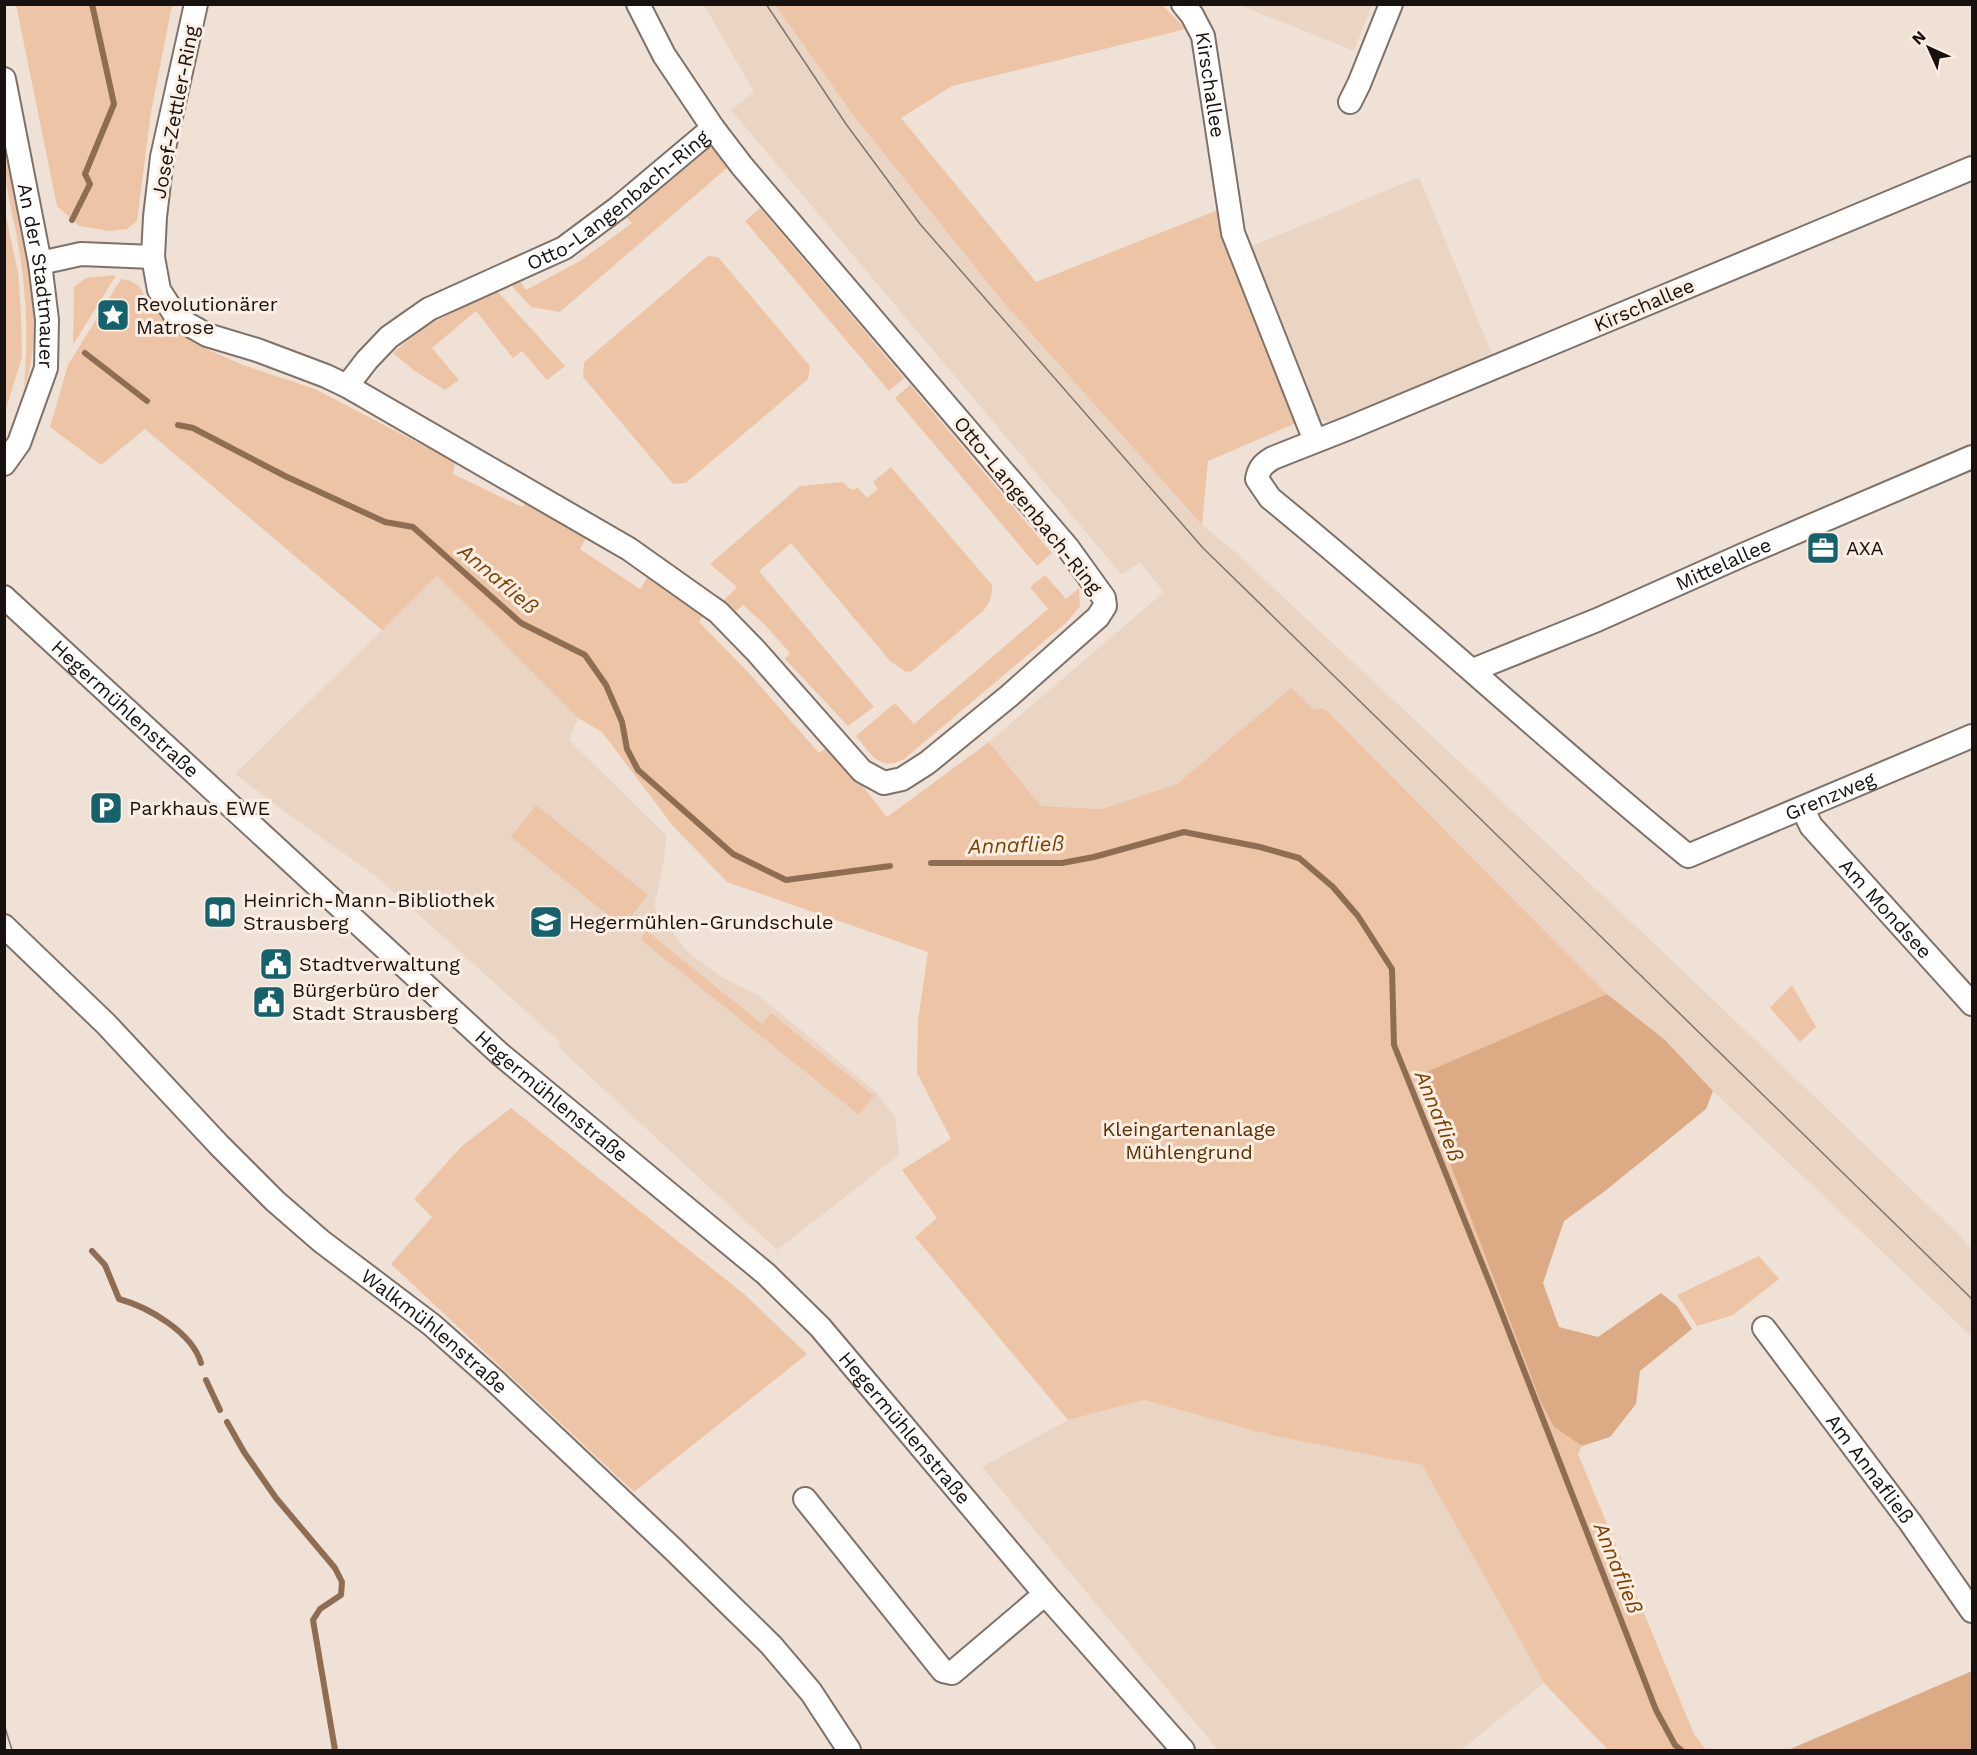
<svg xmlns="http://www.w3.org/2000/svg" width="1977" height="1755" font-family="'Work Sans',sans-serif">
  <style>
    .built { fill: #ead5c5 }
    .green { fill: #edc5a6 }
    .forest { fill: #dcab86 }
    .lines { fill: none; stroke-linecap: round; stroke-linejoin: round }
    .stream { stroke: #8f6d52; stroke-width: 6 }
    .minor-casing { stroke: #7e7168; stroke-width: 26 }
    .minor { stroke: #fff; stroke-width: 22 }
    .tram { stroke: #7e756e; stroke-width: 1.5 }
    .labels { text-anchor: middle; stroke-width: 6; stroke-linejoin: round; paint-order: stroke }
    .street-label { font-size: 20px; fill: #17120f; stroke: #fdeee3 }
    .poi-label { font-size: 20px; fill: #17120f; stroke: #fdeee3; text-anchor: start }
    .park-label { font-size: 20px; fill: #5b2e00; stroke: #fdeee3 }
    .water-label { font-size: 21px; font-style: italic; fill: #7d4100; stroke: #fdeee3 }
  </style>
  <rect width="100%" height="100%" fill="#efe1d6"/>
  <path class="built" d="M704 5H775L856 119 1004 303 1202 525 1234 551 1660 949 1959 1235 1972 1250V1337L1713 1091 1665 1040 1607 994 1327 711 1314 710 1291 689 1177 784 1102 809 1041 806 989 742 1164 592 1140 562 1122 575 731 110 754 92Z
    M1240 5H1372L1354 51Z
    M1419 177 1493 356 1335 422 1321 420 1309 411 1242 250Z
    M437 576 578 718 569 740 666 835 664 859 654 908 688 952 721 977 758 995 876 1092 895 1117 899 1155 777 1250 558 1047 560 1042 376 876 292 817 235 774Z
    M1144 1400 1274 1436 1422 1465 1544 1683 1461 1750H1218L982 1467 1068 1420Z"/>
  <path class="green" d="M16 5H172L151 112 137 221 127 229 109 231 79 226 57 206Z
    M775 5H1162L1186 29 952 86 901 118 1036 282 1223 208 1301 421 1208 461 1202 525 1004 303 856 119Z
    M706 148H712L727 168 560 312 531 307 512 286 514 279H518L526 290 580 261 632 223 621 212Z
    M5 155C19 220 49 325 24 388 28 343 27 299 20 255 15 221 4 190 5 155Z
    M4 207 18 272 21 314 22 357 5 412Z
    M760 208 904 378 889 391 745 221Z
    M708 256 718 257 810 366 808 379 686 483 673 484 583 377 584 362Z
    M114 275 115 277 73 345 74 287 86 278Z
    M121 279 131 281 140 287 146 298 167 325 200 346 243 365 315 389 455 462 453 474 522 507 527 500 588 535 580 549 640 589 649 575 705 613 699 622 748 672 819 753 830 745 887 817 989 742 1041 806 1102 809 1177 784 1291 688 1314 710 1321 708 1327 711 1607 994 1418 1076 1554 1427 1582 1446 1578 1454 1694 1734 1706 1750H1608L1544 1683 1422 1465 1274 1436 1144 1400 1068 1420 915 1237 937 1218 902 1170 951 1139 917 1073 918 1020 928 952 727 882 673 826 602 732 578 718 437 576 382 630 145 429 101 465 50 427 68 365Z
    M490 292H498L565 366 547 380 522 351 513 358 476 311 432 348 459 380 445 390 416 372 393 353 421 329Z
    M910 385 1052 553 1037 566 895 398Z
    M891 467 992 585C992 596 990 602 984 610L912 671 906 672 890 661 791 543 759 571 874 707 848 726 785 659 790 653 765 625 743 605 735 612 722 602 737 587 710 564 800 486 843 482 849 488 854 490 857 487 867 498 878 489 873 482Z
    M1045 575 1066 599 1079 588 1080 606 1067 622 904 759C879 772 871 754 856 736L895 703 914 724 1048 609 1030 587Z
    M536 805 648 895 623 927 511 837Z
    M647 931 762 1024 771 1013 874 1096 859 1115 640 939Z
    M1792 985 1816 1027 1800 1042 1770 1008Z
    M511 1108 744 1294 807 1354 634 1492 391 1264 432 1217 414 1199 461 1147Z
    M1759 1256 1779 1279 1733 1315 1697 1326 1677 1295Z"/>
  <path class="forest" d="M1607 994 1665 1040 1713 1091 1706 1109 1605 1191 1564 1221 1543 1283 1559 1327 1598 1337 1661 1293 1677 1306 1692 1329 1640 1371 1636 1404 1610 1437 1582 1446 1554 1427 1540 1400 1417 1076Z
    M1972 1671V1750H1788Z"/>
  <g class="lines">
    <path class="stream" d="M72 220 90 184 85 174 114 104 92 4
      M85 353 147 401
      M178 425 193 428 285 476 385 522 413 527 521 623 585 655 606 685 622 722 627 749 638 770 733 854 786 880 890 866
      M931 863H1062L1094 857 1184 832 1260 847 1299 858 1333 887 1358 916 1392 969 1394 1045 1497 1301 1656 1710 1675 1745 1681 1750
      M92 1251 105 1265 119 1299C148 1307 192 1332 201 1363
      M206 1380 220 1410
      M227 1422 244 1452 276 1498 335 1568 342 1582 341 1595 320 1609 313 1620 335 1750"/>
    <g class="minor-casing">
      <g id="minor">
        <path d="M196 4 162 157 155 217 153 257 159 290 177 318 207 335 257 350 326 376 347 386 629 549 708 605 718 612 756 651 862 771 884 783 902 779 927 763 1009 696 1098 617 1105 606 1104 598 1068 548 742 166 713 128 664 55 638 4"/>
        <path id="s1" d="M1183 4 1192 15 1203 36 1233 233 1315 441"/>
        <path id="s2" d="M4 79 40 263 47 320 46 368 19 443 4 464"/>
        <path d="M1350 102 1359 84 1391 4"/>
        <path id="s3" d="M1972 168 1349 428 1273 458C1263 464 1259 468 1257 479L1270 498C1412 614 1546 740 1688 856L1972 736"/>
        <path d="M40 263 81 254 153 257"/>
        <path id="s4" d="M347 386 367 360 389 337 429 309 564 248 619 207 713 128"/>
        <path id="s5" d="M4 597 500 1054 766 1274 820 1327 1045 1594 1183 1750"/>
        <path id="s6" d="M1473 670 1597 620 1745 554 1972 457"/>
        <path id="s7" d="M1803 809 1811 826 1972 1004"/>
        <path id="s8" d="M4 926 106 1024 219 1145 275 1201 321 1241 432 1325 495 1381 674 1550 771 1645 811 1692 849 1750"/>
        <path id="s9" d="M1764 1328 1910 1522 1972 1611"/>
        <path d="M805 1499 943 1671 952 1673 1045 1594"/>
      </g>
    </g>
    <use href="#minor" class="minor"/>
    <path class="tram" d="M766 4 846 124 920 224 1203 548 1972 1299
      M4 1724 12 1750"/>
  </g>
  <defs>
    <g id="sight-square" transform="scale(1.725)"><rect x="-9" y="-9" width="18" height="18" rx="4" fill="#15626c" stroke="#fdeee3"/><path d="M0-6L1.8-2.2L6-1.7L2.9 1.2L3.7 5.4L0 3.3L-3.7 5.4L-2.9 1.2L-6-1.7L-1.8-2.2Z" fill="#fff"/></g>
    <g id="office-square" transform="scale(1.725)"><rect x="-9" y="-9" width="18" height="18" rx="4" fill="#15626c" stroke="#fdeee3"/><path d="M-6-3h4V-5.5h4V-3h4V5H-6ZM-1-4.5V-3h2v-1.5ZM-6 0V1H6V0Z" fill="#fff"/></g>
    <g id="parking-square" transform="scale(1.725)"><rect x="-9" y="-9" width="18" height="18" rx="4" fill="#15626c" stroke="#fdeee3"/><path d="M-3.5-5.5H1a3.5 3.5 0 0 1 0 7H-1V5.5H-3.5ZM-1-3.4V-.6H.8a1.4 1.4 0 0 0 0-2.8Z" fill="#fff"/></g>
    <g id="library-square" transform="scale(1.725)"><rect x="-9" y="-9" width="18" height="18" rx="4" fill="#15626c" stroke="#fdeee3"/><path d="M-6-4Q-3-5.5-.7-3.5V5Q-3 3-6 4ZM6-4Q3-5.5 .7-3.5V5Q3 3 6 4Z" fill="#fff"/></g>
    <g id="school-square" transform="scale(1.725)"><rect x="-9" y="-9" width="18" height="18" rx="4" fill="#15626c" stroke="#fdeee3"/><path d="M0-5L7-2L0 1L-7-2ZM-4 1L0 2.5L4 1V4Q0 6-4 4Z" fill="#fff"/></g>
    <g id="civic-square" transform="scale(1.725)"><rect x="-9" y="-9" width="18" height="18" rx="4" fill="#15626c" stroke="#fdeee3"/><path d="M-.6-6.5H3V-4.5H.6V-3L4-1V1h2V6H-6V1h2V-1L-.6-3ZM-1.2 2.5V6h2.4V2.5Z" fill="#fff"/></g>
  </defs>
  <g fill-rule="evenodd">
    <use href="#sight-square" x="113" y="315"/>
    <use href="#office-square" x="1823" y="548"/>
    <use href="#parking-square" x="106" y="808"/>
    <use href="#library-square" x="220" y="912"/>
    <use href="#school-square" x="546" y="922"/>
    <use href="#civic-square" x="276" y="964"/>
    <use href="#civic-square" x="269" y="1002"/>
  </g>
  <g class="labels">
    <g class="street-label">
      <text dy="7" stroke="none"><textPath href="#s1" startOffset="87">Kirschallee</textPath></text>
      <text transform="translate(175 112) rotate(-79)" y="7">Josef-Zettler-Ring</text>
      <text dy="7" stroke="none"><textPath href="#s4" startOffset="333">Otto-Langenbach-Ring</textPath></text>
      <text dy="7" stroke="none"><textPath href="#s2" startOffset="200">An der Stadtmauer</textPath></text>
      <text transform="translate(1644 305) rotate(-23)" y="7">Kirschallee</text>
      <text transform="translate(1028 505) rotate(51)" y="7">Otto-Langenbach-Ring</text>
      <text dy="7" stroke="none"><textPath href="#s6" startOffset="272">Mittelallee</textPath></text>
      <text dy="7" stroke="none"><textPath href="#s5" startOffset="165">Hegermühlenstraße</textPath></text>
      <text dy="7" stroke="none"><textPath href="#s3" startOffset="1512">Grenzweg</textPath></text>
      <text dy="7" stroke="none"><textPath href="#s7" startOffset="130">Am Mondsee</textPath></text>
      <text dy="7" stroke="none"><textPath href="#s5" startOffset="741">Hegermühlenstraße</textPath></text>
      <text dy="7" stroke="none"><textPath href="#s8" startOffset="592">Walkmühlenstraße</textPath></text>
      <text dy="7" stroke="none"><textPath href="#s5" startOffset="1227">Hegermühlenstraße</textPath></text>
      <text dy="7" stroke="none"><textPath href="#s9" startOffset="176">Am Annafließ</textPath></text>
    </g>
    <g class="poi-label">
      <text x="136" y="311">Revolutionärer<tspan x="136" dy="23">Matrose</tspan></text>
      <text x="1846" y="555">AXA</text>
      <text x="129" y="815">Parkhaus EWE</text>
      <text x="243" y="907">Heinrich-Mann-Bibliothek<tspan x="243" dy="23">Strausberg</tspan></text>
      <text x="569" y="929">Hegermühlen-Grundschule</text>
      <text x="299" y="971">Stadtverwaltung</text>
      <text x="292" y="997">Bürgerbüro der<tspan x="292" dy="23">Stadt Strausberg</tspan></text>
    </g>
    <g class="park-label">
      <text x="1189" y="1136">Kleingartenanlage<tspan x="1189" dy="23">Mühlengrund</tspan></text>
    </g>
    <g class="water-label">
      <text transform="translate(498 579) rotate(40)" y="7">Annafließ</text>
      <text transform="translate(1016 845) rotate(-2)" y="7">Annafließ</text>
      <text transform="translate(1439 1116) rotate(68)" y="7">Annafließ</text>
      <text transform="translate(1618 1568) rotate(68)" y="7">Annafließ</text>
    </g>
  </g>
  <rect width="1977" height="1755" fill="none" stroke="#17120f" stroke-width="12"/>
  <g transform="translate(1929 48) rotate(315)" stroke="#fdeee3" stroke-width="4.5" paint-order="stroke">
  <path d="M0-4.5L10 22L0 15L-10 22Z" fill="#17120f"/>
  <text y="-9" font-size="16" font-weight="bold" text-anchor="middle" fill="#17120f">N</text>
  </g>
</svg>
